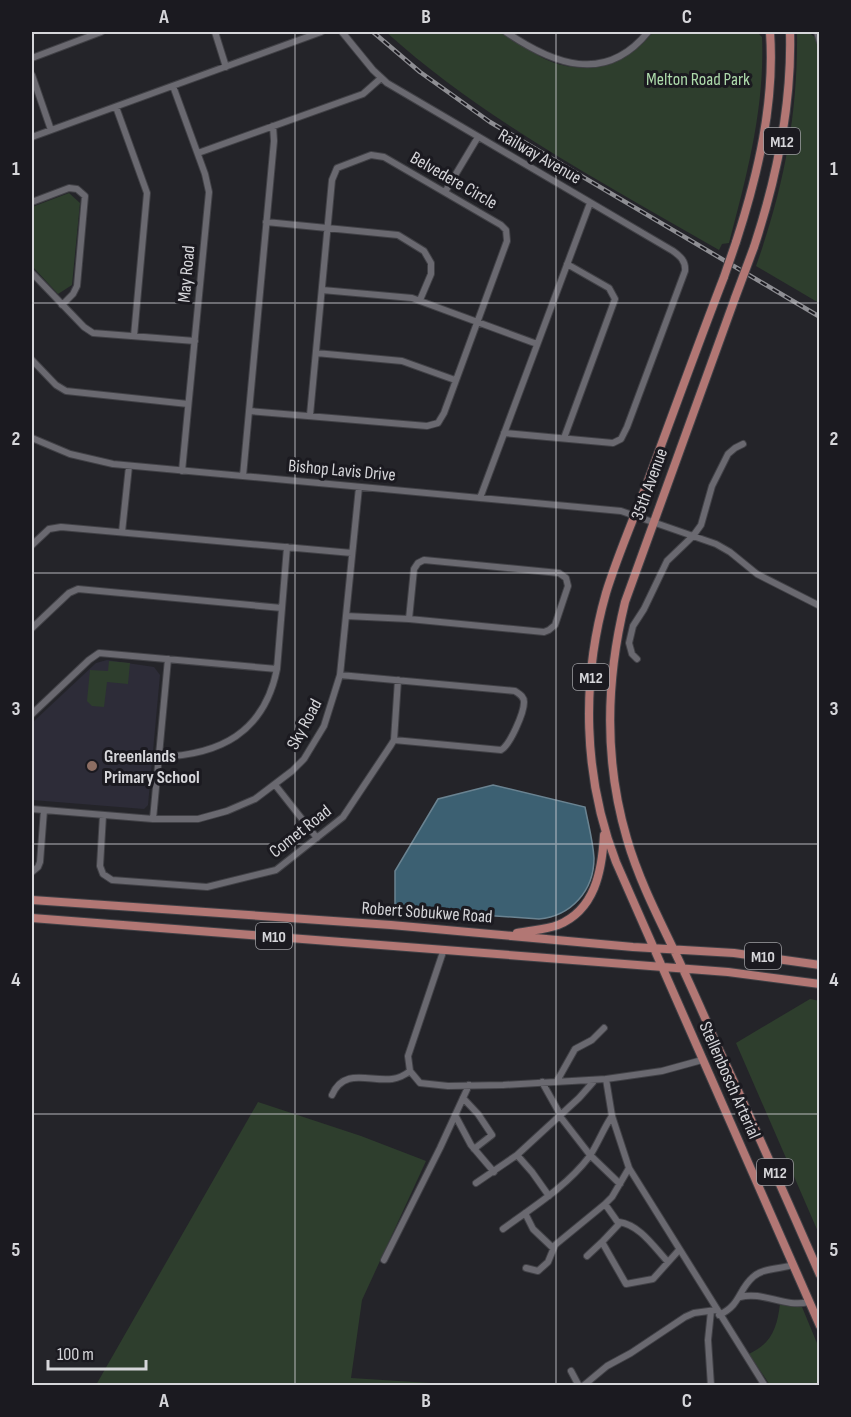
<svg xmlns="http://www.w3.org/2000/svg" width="851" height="1417" font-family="'Sofia Sans Condensed',sans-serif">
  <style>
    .built { fill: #2d2c38 }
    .green { fill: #2e3e2d }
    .water { fill: #3c6072; stroke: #6a8391; stroke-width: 1.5 }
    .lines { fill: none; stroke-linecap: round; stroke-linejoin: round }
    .minor-casing { stroke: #414146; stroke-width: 8 }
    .major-casing { stroke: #414146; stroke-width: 10 }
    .minor { stroke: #6a6970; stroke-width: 6 }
    .major { stroke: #b27774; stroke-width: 8 }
    .rail-casing { stroke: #8e8e93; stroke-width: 4.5 }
    .rail { stroke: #1b1a20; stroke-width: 2; stroke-dasharray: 7; stroke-linecap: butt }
    .major-bridge-casing { stroke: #414146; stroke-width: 10; stroke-linecap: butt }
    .major-bridge { stroke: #b27774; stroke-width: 8 }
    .grid { fill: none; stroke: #d6d6da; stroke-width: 1.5; stroke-opacity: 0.55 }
    .education-dot { fill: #8d6e63; stroke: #1b1a20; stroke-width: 2 }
    .labels { text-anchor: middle; stroke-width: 6; stroke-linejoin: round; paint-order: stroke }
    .shield { fill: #1b1a20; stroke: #9e9ea2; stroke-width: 1.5 }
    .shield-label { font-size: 16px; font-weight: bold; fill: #d6d6da }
    .park-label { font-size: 18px; fill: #addaab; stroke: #1b1a20 }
    .street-label { font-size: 18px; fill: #d6d6da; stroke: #1b1a20 }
    .poi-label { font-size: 18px; font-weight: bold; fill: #d6d6da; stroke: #1b1a20; text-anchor: start }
    .neatline { fill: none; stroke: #d6d6da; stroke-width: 2 }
    .grid-label { font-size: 20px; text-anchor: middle; font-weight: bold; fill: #d6d6da }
  </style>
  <rect width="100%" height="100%" fill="#242429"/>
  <path class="built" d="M107 660 154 667 160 675 148 805 144 809 32 800V723L96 663Z"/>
  <path class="green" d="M386 32C412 32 439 32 465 32 475 32 487 30 497 32 506 33 531 52 541 57 579 78 627 66 653 32H757L762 37C765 107 747 175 729 243L722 244 719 250C604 183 485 121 386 32Z
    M797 32H808L820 41 819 303 756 266C784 187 798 115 797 32Z
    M69 193 80 203 72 285 58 294 32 266V207Z
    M109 661 130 663 128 684 107 682 104 707 92 706 87 701 90 670 108 671Z
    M810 999 820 1001 819 1234 736 1043Z
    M258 1102 361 1136 426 1161 362 1300 351 1378 430 1383V1385H96Z
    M780 1304 802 1307 819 1348V1385H770L749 1354C772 1343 777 1328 780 1304Z"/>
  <path class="water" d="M493 785 585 807C588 823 593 841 594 858 594 891 571 916 539 919L395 909V871L438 799Z"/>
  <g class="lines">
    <g class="minor-casing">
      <path id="minor" d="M215 32 226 67
        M342 32 373 70 387 83 673 251C680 256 686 261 685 271L627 427 621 439 613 443 504 433
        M506 32C553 64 605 85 648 32
        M817 32 820 42
        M32 58 101 32
        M32 75 51 130
        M173 86 205 174 209 192 182 471
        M116 107 147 193 134 336
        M32 137 321 32
        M198 153 363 94 380 79
        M445 192 478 137
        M32 202 69 188 77 189 85 196 77 286 73 294 62 305
        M266 222 398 235 424 251 431 263V274L420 300
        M32 273 84 327 93 333 195 341
        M322 290 412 298 537 344
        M316 353 402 361 455 380
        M32 360 56 385 66 391 188 404
        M249 411 427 426 438 423 444 413 507 241 506 230 501 225 384 157 371 155 337 168 332 180 310 415
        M32 438 70 454 113 464 621 511 716 544 730 552 757 574 820 606
        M564 438 615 299 609 288 567 264
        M243 476 274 141 273 126
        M480 498 590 203
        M122 532 129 466
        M32 545 49 529 61 527 352 553
        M346 616 409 619 544 632 549 630 555 625 568 586 566 578 559 573 424 560 418 563 414 569 409 619
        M32 628 69 593 78 589 282 608
        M637 659 632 654 629 643 633 626 644 609 667 561 693 536 701 525 712 486 728 454 735 448 743 444
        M340 675 515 691C519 694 524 696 524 702 524 713 510 745 501 750L394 740
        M32 714 89 660 99 653 277 669
        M159 757C220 755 264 733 277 669L287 547
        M276 786 317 838
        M32 809 153 819H198L227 811 255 799 292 771 304 759 324 726 340 675 359 487
        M103 815 100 866 103 874 112 880 207 887 276 870 343 817 391 745 394 740 398 680
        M153 819 168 659
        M32 872 38 867 40 862 44 810
        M444 949 408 1056 410 1071 420 1083 448 1086 503 1085 606 1079 662 1071 702 1060
        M606 1079 612 1116 629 1168 765 1386
        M557 1081 575 1049 592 1040 604 1028
        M542 1082 560 1114
        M332 1095C344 1067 370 1082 392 1079 399 1078 405 1075 410 1071
        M463 1098 478 1114 492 1135 474 1149
        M455 1115 471 1145 494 1172
        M559 1115 590 1155 620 1184
        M517 1155 532 1172 549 1196
        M476 1183 517 1155 579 1098 595 1080
        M605 1204 619 1224 602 1242 626 1284 653 1279 679 1250
        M525 1213 533 1229 553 1248
        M619 1222C640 1225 654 1247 668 1262
        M503 1229C533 1207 566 1187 589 1157 598 1144 603 1129 612 1116
        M587 1256 602 1242
        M384 1260 440 1148 469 1085
        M526 1268 538 1271 548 1262 555 1245 605 1204 612 1197 629 1168
        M740 1297C764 1291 784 1308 809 1302
        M711 1311 708 1340 711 1386
        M719 1315C741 1305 738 1290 753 1277 762 1268 781 1269 793 1265
        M571 1371 579 1386
        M583 1386 607 1366 631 1353 685 1317 694 1313 716 1310"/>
    </g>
    <g class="major-casing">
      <path id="major" d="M736 242C758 174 775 103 770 32
        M754 247C777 177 792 106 790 32
        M724 277C698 344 674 411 649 478 635 516 618 554 606 593 581 680 583 777 616 862L820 1326
        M735 298 625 602C606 680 604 761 627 839 638 877 656 913 673 948 688 979 702 1011 716 1043 752 1120 786 1198 820 1275
        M32 900 391 925 633 947 734 953 820 965
        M32 918 728 972 820 984
        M517 933C530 930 545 930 558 925 595 910 602 871 604 835"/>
    </g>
    <use href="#minor" class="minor"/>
    <use href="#major" class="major"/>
    <g class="rail-casing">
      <path id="rail" d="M373 32 420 72 490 122 820 317"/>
    </g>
    <use href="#rail" class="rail"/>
    <g class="major-bridge-casing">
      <path id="major-bridge" d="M724 277 736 242
        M735 298 754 247"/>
    </g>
    <use href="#major-bridge" class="major-bridge"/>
  </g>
  <path class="grid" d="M295 32V1386M556 32V1386M32 303H820M32 573H820M32 844H820M32 1114H820"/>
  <circle class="education-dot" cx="92" cy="766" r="6"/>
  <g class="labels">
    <g class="shield">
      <rect x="764" y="128" width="36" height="26" rx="4.5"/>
      <rect x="573" y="664" width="36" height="26" rx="4.5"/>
      <rect x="256" y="923" width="36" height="26" rx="4.5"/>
      <rect x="745" y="943" width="36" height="26" rx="4.5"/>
      <rect x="757" y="1159" width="36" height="26" rx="4.5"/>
    </g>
    <g class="shield-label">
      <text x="782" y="147">M12</text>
      <text x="591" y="683">M12</text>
      <text x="274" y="942">M10</text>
      <text x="763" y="962">M10</text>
      <text x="775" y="1178">M12</text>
    </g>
    <g class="park-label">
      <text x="698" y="85">Melton Road Park</text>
    </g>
    <g class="street-label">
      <text transform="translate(540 156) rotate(30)" y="6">Railway Avenue</text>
      <text transform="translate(454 180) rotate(30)" y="6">Belvedere Circle</text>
      <text transform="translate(186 274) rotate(-85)" y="6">May Road</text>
      <text transform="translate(342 470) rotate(5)" y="6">Bishop Lavis Drive</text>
      <text transform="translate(649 484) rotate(-70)" y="6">35th Avenue</text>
      <text transform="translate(304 724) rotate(-62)" y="6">Sky Road</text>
      <text transform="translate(300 831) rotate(-38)" y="6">Comet Road</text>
      <text transform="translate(427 912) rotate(4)" y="6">Robert Sobukwe Road</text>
      <text transform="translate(730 1080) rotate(66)" y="6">Stellenbosch Arterial</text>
    </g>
    <g class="poi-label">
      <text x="104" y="762">Greenlands<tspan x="104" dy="21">Primary School</tspan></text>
    </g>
  </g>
  <rect width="851" height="1417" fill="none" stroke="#1b1a20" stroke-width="66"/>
  <path d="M48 1360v9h98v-9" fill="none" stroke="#d6d6da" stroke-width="3"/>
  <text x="57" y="1360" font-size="18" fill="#d6d6da" stroke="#1b1a20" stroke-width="4.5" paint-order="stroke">100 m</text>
  <rect x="33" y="33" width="785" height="1351" class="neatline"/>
  <g class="grid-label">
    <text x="164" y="23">A</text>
    <text x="426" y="23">B</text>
    <text x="687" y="23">C</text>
    <text x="16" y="175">1</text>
    <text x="834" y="175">1</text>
    <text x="16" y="445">2</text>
    <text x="834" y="445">2</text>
    <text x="16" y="715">3</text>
    <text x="834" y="715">3</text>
    <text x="16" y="986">4</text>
    <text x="834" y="986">4</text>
    <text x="16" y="1256">5</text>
    <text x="834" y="1256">5</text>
    <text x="164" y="1407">A</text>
    <text x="426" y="1407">B</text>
    <text x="687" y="1407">C</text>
  </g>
</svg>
